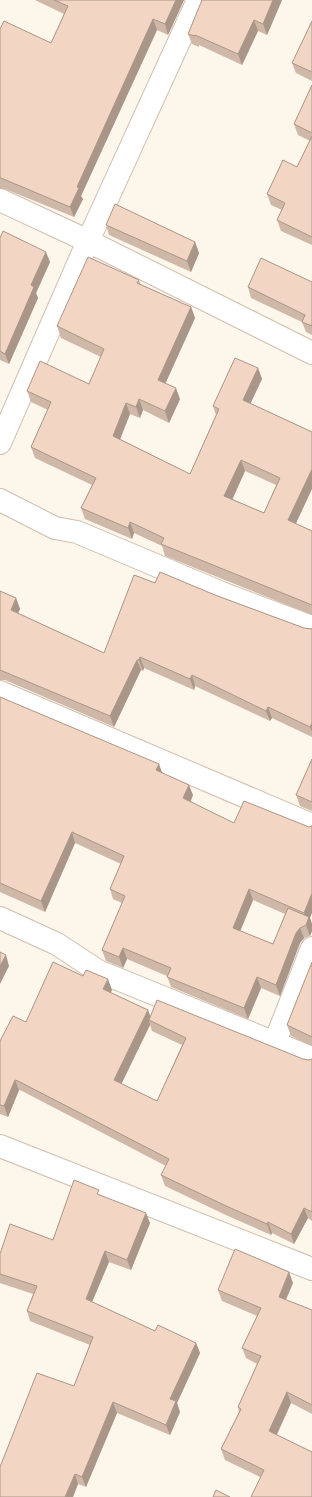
<svg xmlns="http://www.w3.org/2000/svg" width="312" height="1497" font-family="Cabin,sans-serif">
  <style>
    .lines { fill: none; stroke-linecap: round; stroke-linejoin: round }
    .minor-casing { stroke: #d0beaf; stroke-width: 24 }
    .minor { stroke: #fff; stroke-width: 22 }
    .wall { fill: #d0b8a8; fill-rule: evenodd }
    .shaded-wall { fill: #a99688 }
    .building { fill: #f2d6c3; stroke: #a99688; fill-rule: evenodd }
  </style>
  <rect width="100%" height="100%" fill="#fdf6eb"/>
  <g class="lines">
    <g class="minor-casing">
      <path id="minor" d="M0 200 88 241 312 353
        M0 443 88 241 198 0
        M0 500 55 528 77 532 224 594 312 627
        M0 692 312 825
        M0 918 57 944 98 971 312 1058
        M275 1042 312 948
        M0 1146 312 1269"/>
    </g>
    <use href="#minor" class="minor"/>
  </g>
  <path class="wall" d="M35 0H184L168 35 157 30 81 196 83 199 74 217 5 189H0V29L51 43 64 14Z
    M282 0 267 35 258 31 242 65 199 45V47L192 44 188 34Z
    M312 21V81L296 73 292 63Z
    M312 85V245L281 231 277 220 282 210 271 205 267 194 297 167 310 141 298 135 294 124Z
    M106 225 195 242 199 253 191 272 109 235Z
    M0 238 50 262 36 293 38 298 9 364 0 360Z
    M139 280 140 284 191 307 195 318 165 384 180 399 169 423 143 410 140 418 130 414 120 439 190 474 216 415 213 406 258 368 262 379 250 403 312 432 296 524 312 531V615L165 556 162 546 134 533 132 539 85 519 81 508 92 485 35 458 31 447 48 410 31 402 27 391 89 384 101 357 61 338 57 326ZM245 471 276 485 264 513 232 499Z
    M312 282V335L306 332 302 322 251 298 248 287Z
    M155 583 215 595 304 628 311 629 312 628V737L272 718 270 721 195 686 194 690 144 668 143 671 141 670 114 727 5 680H0V591L16 598 20 609 18 613 104 653Z
    M0 697 162 772 193 795 191 801 310 918 312 924V931L310 936 304 938 300 943 280 996 261 988 248 1019 171 987 167 976 127 959 123 968 106 961 102 950 122 903 113 899 110 889 121 864 75 843 45 912 0 892ZM253 900 285 914 273 944 240 931Z
    M312 759V811L300 806 296 795Z
    M312 962V1046L291 1036 287 1025Z
    M112 990 110 993 148 1010 150 1016 303 1059 309 1060 312 1059V1221L308 1218 294 1244 272 1233 271 1235 228 1216 165 1186 161 1175 166 1166 22 1091 19 1090 8 1117 0 1114V1041L26 1022ZM150 1025 152 1031 182 1045 157 1101 121 1084Z
    M100 1195 150 1223 131 1270 109 1262 92 1302 155 1331 196 1343 200 1353 177 1403 180 1412 170 1435 117 1413 86 1487 78 1484 73 1497 74 1386 90 1345 30 1321 27 1311 33 1294 0 1283V1254L53 1240Z
    M293 1283 286 1300 312 1310V1414L291 1403 277 1435 312 1452 260 1477 225 1460 221 1449 239 1412 238 1407 257 1364 246 1358 242 1348 257 1316 222 1301 218 1290Z"/>
  <path class="shaded-wall" d="M176 0H184L168 35 165 24Z
    M273 0H282L267 35 263 24Z
    M153 19 157 30 81 196 83 199 74 217 70 207 77 187Z
    M254 20 258 31 242 65 238 54Z
    M195 242 199 253 191 272 187 261Z
    M46 252 50 262 36 293 38 298 9 364 5 354 31 285Z
    M191 307 195 318 162 391 158 380Z
    M258 368 262 379 247 411 243 400Z
    M176 388 180 399 169 423 165 411Z
    M139 399 143 410 140 418 136 407Z
    M126 403 130 414 117 447 113 436Z
    M241 460 245 471 229 507 224 496Z
    M312 469V489L292 532 288 520Z
    M130 522 134 533 132 539 128 528Z
    M16 598 20 609 15 620 11 610Z
    M140 657 144 668 143 671 139 660Z
    M137 660 141 670 114 727 110 716Z
    M192 675 195 686 194 690 190 679Z
    M268 707 272 718 270 721 266 711Z
    M312 723V732L310 727Z
    M159 764 163 775 156 770Z
    M189 785 193 795 187 808 183 798Z
    M72 832 75 843 45 912 41 901Z
    M249 889 253 900 237 939 233 928Z
    M312 893V913L310 918 312 924V931L310 936 306 925 307 923 304 913Z
    M300 928 304 938 300 943 280 996 276 985 296 933Z
    M123 948 127 959 123 968 119 957Z
    M6 955 9 966 0 984V966Z
    M257 977 261 988 248 1019 244 1008Z
    M108 979 112 990 107 1000 103 989Z
    M148 1010 152 1021 149 1020 150 1025 118 1091 114 1080Z
    M15 1080 19 1090 8 1117 4 1106Z
    M304 1208 308 1218 294 1244 291 1234Z
    M146 1213 150 1223 131 1270 127 1260Z
    M268 1222 272 1233 271 1235 267 1224Z
    M105 1251 109 1262 89 1309 86 1299Z
    M289 1272 293 1283 282 1308 279 1297Z
    M196 1343 200 1353 177 1403 180 1412 170 1435 166 1425 170 1399Z
    M287 1392 291 1403 273 1442 269 1431Z
    M113 1402 117 1413 86 1487 82 1477Z
    M75 1474 78 1484 73 1497H65Z"/>
  <path class="building" d="M54 0H176L165 24 153 19 77 187 79 188 70 207 1 178H0V29L4 21 51 43 68 6Z
    M202 0H273L263 24 254 20 238 54 195 35V36L188 34Z
    M312 21V72L292 63Z
    M312 85V133L294 124Z
    M312 136V237L277 220 285 203 267 194 283 160 297 167Z
    M115 204 195 242 187 261 106 225Z
    M3 231 46 252 31 285 34 287 5 354 0 351V238Z
    M88 257 139 280 137 283 191 307 158 380 176 388 165 411 139 399 136 407 126 403 113 436 190 474 219 409 213 406 235 358 258 368 243 400 312 432V469L288 520 312 531V605L161 544 164 538 130 522 128 528 81 508 96 478 31 447 51 402 27 391 40 361 89 384 104 349 57 326ZM241 460 280 478 264 513 224 496Z
    M261 258 312 282V326L302 322 305 315 248 287Z
    M160 572 215 595 304 628 311 629 312 628V723L310 727 268 707 266 711 192 675 190 679 140 657 139 660H137L110 716 0 670V591L16 598 11 610 104 653 134 575 155 583Z
    M0 697 159 764 156 770 189 785 183 798 234 823 244 801 309 827 312 826V893L304 913 249 889 233 928 273 944 288 908 309 917 306 925 300 928 296 933 276 985 257 977 244 1008 167 977 171 968 123 948 119 957 102 950 125 896 110 889 124 856 72 832 41 901 0 883Z
    M312 759V802L296 795Z
    M0 952 6 955 0 966Z
    M53 962 83 976 86 970 108 979 103 989 148 1010 114 1080 157 1101 186 1038 149 1020 157 1000 303 1059 309 1060 312 1059V1212L304 1208 291 1234 268 1222 267 1224 224 1205 161 1175 169 1159 18 1081 15 1080 4 1106 0 1105V1041L13 1016 26 1022Z
    M312 962V1037L287 1025Z
    M74 1180 99 1190 97 1194 146 1213 127 1260 105 1251 86 1299 155 1331 158 1325 196 1343 170 1399 176 1401 166 1425 113 1402 82 1477 75 1474 65 1497H0V1467L37 1373 74 1386 93 1337 27 1311 37 1286 0 1274V1254L10 1224 53 1240Z
    M235 1249 289 1272 279 1297 312 1310V1405L287 1392 269 1431 312 1452V1497H251L264 1470 221 1449 241 1409 238 1407 261 1356 242 1348 261 1308 218 1290Z
    M216 1490 230 1497H213Z"/>
</svg>
